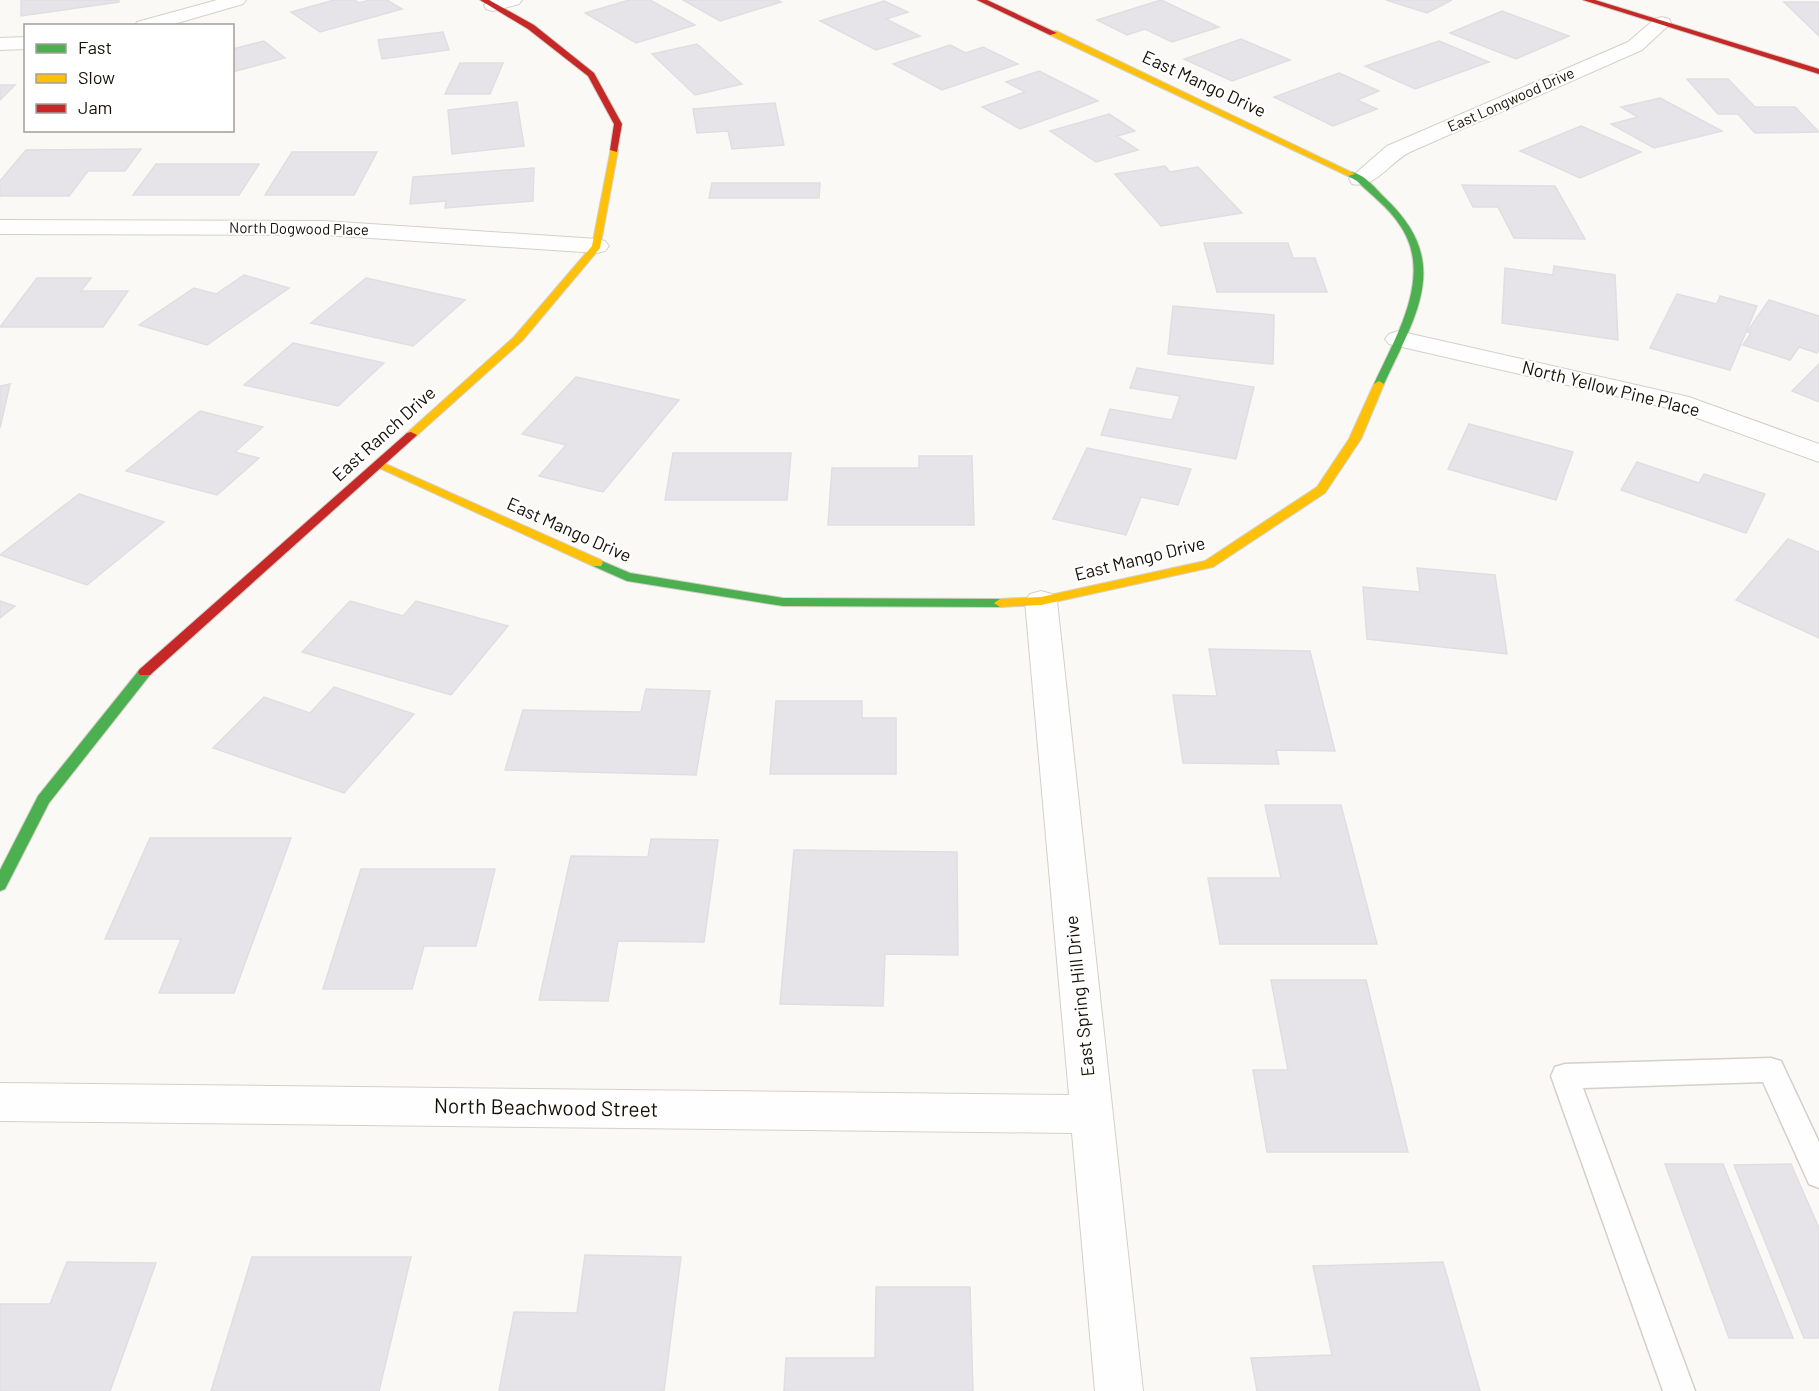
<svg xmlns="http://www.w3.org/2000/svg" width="1819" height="1391" font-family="Barlow,sans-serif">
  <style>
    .building { fill: #e6e4e9; stroke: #e1dee2; stroke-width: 1.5 }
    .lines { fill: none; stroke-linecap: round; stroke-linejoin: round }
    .lane-casing { stroke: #d4d0c8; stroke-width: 3 }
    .street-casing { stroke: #d4d0c8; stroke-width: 2 }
    .fast-casing { stroke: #d4d0c8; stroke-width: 2 }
    .slow-casing { stroke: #d4d0c8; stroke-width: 2 }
    .jam-casing { stroke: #d4d0c8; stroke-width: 2 }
    .lane { fill: #fefefe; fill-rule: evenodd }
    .street { fill: #fefefe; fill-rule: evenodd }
    .fast { fill: #4caf50; fill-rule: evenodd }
    .slow { fill: #ffc107; fill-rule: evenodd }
    .jam { fill: #c62828; fill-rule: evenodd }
    .labels { text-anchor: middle; stroke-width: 4.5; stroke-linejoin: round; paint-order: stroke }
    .far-street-label { font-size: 15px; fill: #161005; stroke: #fff }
    .street-label { font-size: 18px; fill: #161005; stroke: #fff }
    .near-street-label { font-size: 21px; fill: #161005; stroke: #fff }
  </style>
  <rect width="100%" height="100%" fill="#fbf9f5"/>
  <path class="building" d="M21 0H119V2L21 16Z
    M334 0H354L359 3 370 0H387L402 9 320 32 291 12Z
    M629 0H650L695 25 636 43 585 13Z
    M683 0H777L781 2 720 21Z
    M1161 0 1219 27 1172 42 1145 29 1127 35 1097 20Z
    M1386 0H1452L1427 13Z
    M884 1 908 12 886 19 920 36 876 50 820 21Z
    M1784 2H1819V36Z
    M1502 11 1569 36 1516 59 1450 33Z
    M443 32 449 50 382 59 378 40Z
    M1241 39 1290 60 1232 81 1184 59Z
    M264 41 285 58 232 72V49Z
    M1439 41 1489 62 1415 89 1365 66Z
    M697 44 742 84 695 95 652 54Z
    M950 45 966 53 983 47 1018 64 942 90 893 64Z
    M460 63H503L490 94H445Z
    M1039 71 1098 101 1020 129 982 107 1025 92 1006 82Z
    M1339 73 1379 91 1357 100 1377 109 1333 126 1274 97Z
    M1687 79H1728L1755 107H1795L1819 132 1755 133 1738 114H1718Z
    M0 85H15L0 100Z
    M1660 98 1722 131 1654 148 1611 124 1638 117 1621 107Z
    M517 102 524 146 452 154 448 110Z
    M775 103 784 145 732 149 728 131 697 133 693 109Z
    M1109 114 1135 131 1117 136 1138 150 1096 162 1050 131Z
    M1581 126 1641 152 1580 178 1520 151Z
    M141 149 125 171H88L69 196H0V181L26 150Z
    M292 152H377L354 195H265Z
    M156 164H259L239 195H133Z
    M1165 166 1170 172 1198 167 1242 213 1161 226 1115 174Z
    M534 168 533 201 445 208 446 201 410 204 413 177Z
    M712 183H820L819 198H709Z
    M1462 185 1555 186 1585 239 1514 238 1498 207H1473Z
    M1204 243H1288L1293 258H1315L1327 292H1217Z
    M1554 266 1615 275 1618 340 1502 323 1505 268 1553 275Z
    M244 275 289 288 207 345 139 325 194 288 216 294Z
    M37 278H91L81 291H128L103 327H0Z
    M366 278 465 300 413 346 311 323Z
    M1677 294 1717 304 1720 296 1757 306 1730 370 1650 348Z
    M1769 300 1819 316V350L1817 353 1799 347 1790 360 1743 345 1751 333 1747 332Z
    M1173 306 1274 315 1273 364 1168 354Z
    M293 343 384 363 338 406 244 385Z
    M1819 364V402L1792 391Z
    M1137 368 1254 387 1236 459 1101 435 1110 409 1172 420 1180 396 1130 388Z
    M576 377 679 400 603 492 539 476 566 445 522 434Z
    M10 384 0 428V386Z
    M200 411 263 427 235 452 259 458 217 495 126 471Z
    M1469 424 1573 452 1556 500 1448 469Z
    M1087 448 1191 469 1178 505 1141 497 1126 535 1053 519Z
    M673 453H791L787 500H665Z
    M919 456H972L974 525H828L832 468H919Z
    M1637 462 1699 483 1704 474 1765 494 1746 533 1621 490Z
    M79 494 164 522 87 585 0 555Z
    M1788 539 1819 552V638L1736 600Z
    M1417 568 1495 575 1507 654 1367 639 1363 587 1420 592Z
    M0 601 15 606 0 618Z
    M350 601 403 616 416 601 508 626 451 695 302 652Z
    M1209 649 1310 651 1335 751 1276 750 1279 764 1183 763 1173 695 1217 696Z
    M334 687 414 714 344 793 213 748 264 697 310 713Z
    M646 689 710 691 696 775 505 770 523 710 641 712Z
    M776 701H862V718H896V774H770Z
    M1265 805H1341L1377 944H1220L1208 878H1281Z
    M150 838H291L234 993H159L181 939H105Z
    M651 839 718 840 704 942 618 941 608 1001 539 1000 571 856 648 857Z
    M794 850 957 852 958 955 885 954 883 1006 780 1004Z
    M361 869H495L476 946H424L412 989H323Z
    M1271 980H1366L1408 1152H1267L1253 1070H1288Z
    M1665 1164H1723L1793 1338H1729Z
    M1791 1164 1819 1228V1338H1804L1734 1165Z
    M585 1255 681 1257 664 1391H499L514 1312 577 1313Z
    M252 1257H411L379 1391H211Z
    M67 1262 156 1263 110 1391H0V1304H50Z
    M1443 1262 1480 1391H1257L1251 1358 1332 1355 1313 1266Z
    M876 1287H970L973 1391H784L786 1358H875Z"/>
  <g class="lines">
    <g class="lane-casing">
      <path id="lane" d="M1771 1058 1781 1061 1819 1142V1188L1809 1184 1763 1082 1583 1088 1695 1391H1663L1551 1076 1555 1067 1565 1064Z"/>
    </g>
    <g class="street-casing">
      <path id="street" d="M217 0H246L243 4 167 26H135L137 22Z
        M491 0H522L519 4 493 11 486 9 484 5Z
        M1662 17 1669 19 1671 23 1642 50C1565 84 1487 118 1410 152 1391 161 1375 189 1352 184L1349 179 1387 146 1628 42 1655 19Z
        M26 37V49L0 50V38Z
        M0 220 325 221 597 239 605 241 609 246 605 251 597 253 325 235 0 234Z
        M1398 331 1689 397 1819 444V462L1672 409 1389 344 1385 339 1389 334Z
        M1041 591 1052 594 1057 601 1143 1391H1095L1072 1133 0 1121V1083L1069 1095 1025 601 1030 594Z"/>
    </g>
    <g class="fast-casing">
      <path id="fast" d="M1348 172C1362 171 1375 188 1384 197 1453 261 1417 313 1384 384L1379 387 1374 384C1396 336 1435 274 1399 224 1388 207 1371 195 1357 181L1348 176Z
        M597 559 630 573 783 598 1000 599 1006 603 1000 607 783 606 627 581 593 566 591 563 593 560Z
        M145 667 152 672 150 675 49 803 5 889 0 891V870L38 796 140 669Z"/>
    </g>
    <g class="slow-casing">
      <path id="slow" d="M1050 31H1056L1355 174 1348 176 1050 35Z
        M611 148 618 150 600 248 522 341 415 437H407V433L514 337 592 246Z
        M1379 381 1384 384 1361 439 1325 493 1213 567 1041 605 1000 607 994 603 1000 599 1041 597 1205 561 1317 487 1349 439 1374 384Z
        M379 461 601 560 603 563 601 566H593L375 466 373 464Z"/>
    </g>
    <g class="jam-casing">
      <path id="jam" d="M480 0H489L534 25 594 73 622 124 617 152 610 150 614 124 588 76 528 29Z
        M977 0H987L1057 33 1050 35Z
        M1583 0H1595L1819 69V74Z
        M411 432 417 435 415 437 150 675H140L138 672 140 669 407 433Z"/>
    </g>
    <use href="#lane" class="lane"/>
    <use href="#street" class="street"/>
    <use href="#fast" class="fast"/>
    <use href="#slow" class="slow"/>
    <use href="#jam" class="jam"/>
  </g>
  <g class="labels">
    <g class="far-street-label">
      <text transform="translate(1511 100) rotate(-24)" y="5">East Longwood Drive</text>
      <text transform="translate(299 229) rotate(1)" y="5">North Dogwood Place</text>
    </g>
    <g class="street-label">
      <text transform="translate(1204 84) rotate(25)" y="6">East Mango Drive</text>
      <text transform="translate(1611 389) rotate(14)" y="6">North Yellow Pine Place</text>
      <text transform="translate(384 434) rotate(-42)" y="6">East Ranch Drive</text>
      <text transform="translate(569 530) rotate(24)" y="6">East Mango Drive</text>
      <text transform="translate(1140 559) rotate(-14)" y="6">East Mango Drive</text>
      <text transform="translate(1080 996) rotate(-96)" y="6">East Spring Hill Drive</text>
    </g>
    <g class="near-street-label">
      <text transform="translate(546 1108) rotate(1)" y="7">North Beachwood Street</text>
    </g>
  </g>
  <rect x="24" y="24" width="210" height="108" fill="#ffffff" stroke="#a29f9b" stroke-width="1.5"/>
  <rect x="36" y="44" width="30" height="9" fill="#4caf50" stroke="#a29f9b" stroke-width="1.5"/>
  <text x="78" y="54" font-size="18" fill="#161005">Fast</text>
  <rect x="36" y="74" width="30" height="9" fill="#ffc107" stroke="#a29f9b" stroke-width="1.5"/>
  <text x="78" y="84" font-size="18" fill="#161005">Slow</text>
  <rect x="36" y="104" width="30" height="9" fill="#c62828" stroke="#a29f9b" stroke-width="1.5"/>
  <text x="78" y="114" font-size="18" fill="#161005">Jam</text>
</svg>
